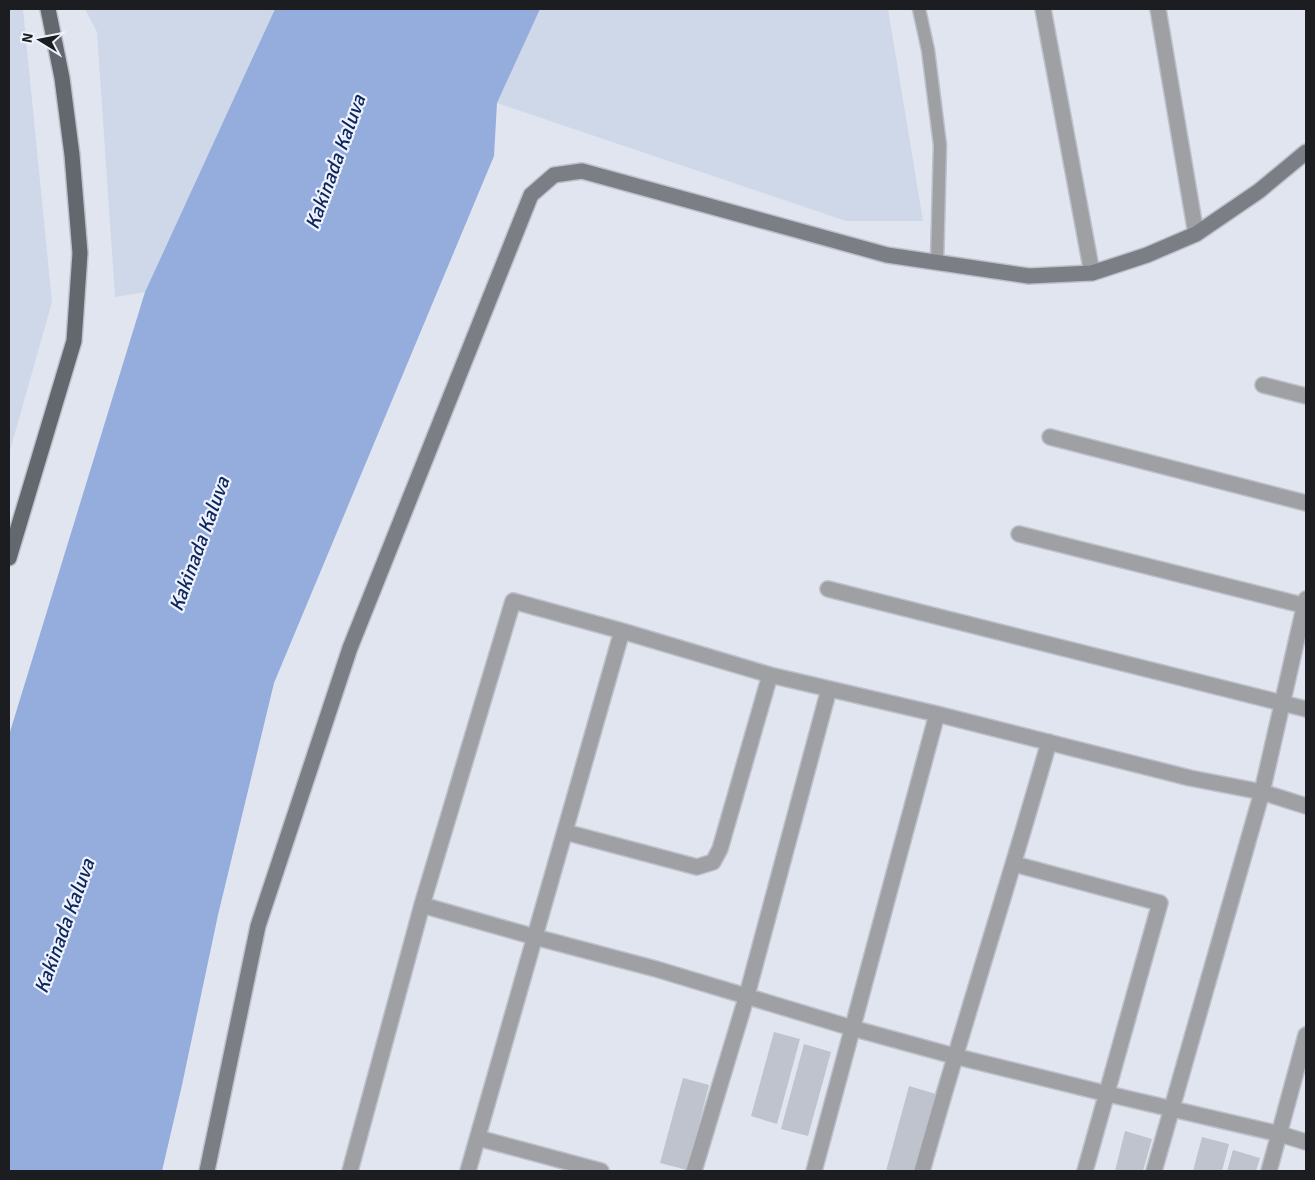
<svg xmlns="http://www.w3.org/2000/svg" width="1315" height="1180" font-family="Signika,sans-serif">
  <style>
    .built { fill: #cfd8e9 }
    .water { fill: #94addc }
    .building { fill: #bec3cd }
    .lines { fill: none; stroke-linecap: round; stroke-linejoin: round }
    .lane-casing { stroke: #bdc1cb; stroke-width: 15 }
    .street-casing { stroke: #bdc1cb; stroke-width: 18 }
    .secondary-casing { stroke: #bdc1cb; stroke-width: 18 }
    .primary-casing { stroke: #bdc1cb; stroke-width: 18 }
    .lane { stroke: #9ea0a4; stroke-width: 12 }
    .street { stroke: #9ea0a4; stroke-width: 15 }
    .secondary { stroke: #7b7f85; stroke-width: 15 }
    .primary { stroke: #63676e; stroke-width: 15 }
    .labels { text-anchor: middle; stroke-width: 4.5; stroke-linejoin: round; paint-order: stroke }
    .water-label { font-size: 20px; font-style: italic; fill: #0d255d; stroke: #edf2fd }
  </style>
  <rect width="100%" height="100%" fill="#e0e5f0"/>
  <path class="built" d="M9 9H23L52 302 9 454Z
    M85 9H275L145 292 115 297 97 32Z
    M540 9H888L923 221H846L497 103Z"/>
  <path class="water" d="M275 9H540L497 103 494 156 274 683 218 915 182 1085 162 1171H9V735L145 292Z"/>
  <path class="building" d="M774 1032 800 1039 777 1124 751 1116Z
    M804 1044 831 1052 808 1136 781 1129Z
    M683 1078 709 1085 687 1170 660 1163Z
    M909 1086 936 1094 915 1171H886Z
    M1125 1131 1152 1139 1143 1171H1115Z
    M1202 1137 1229 1144 1222 1171H1193Z
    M1233 1150 1260 1158 1256 1171H1227Z"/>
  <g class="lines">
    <g class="lane-casing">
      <path id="lane" d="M919 9 928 50 940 145 937 263"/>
    </g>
    <g class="street-casing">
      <path id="street" d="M1043 9 1092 273
        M1158 9 1196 234
        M1263 385 1306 396
        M1050 437 1306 503
        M1019 534 1306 606
        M828 589 1306 709
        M565 832 697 867 713 862 720 849 770 675
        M1014 864 1160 903 1085 1171
        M422 905 535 937 656 969 852 1028 954 1056 1108 1094 1280 1134 1306 1142
        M478 1138 601 1171
        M350 1171 422 905 513 601 622 631 770 675 937 714 1190 778 1262 792 1306 806
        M468 1171 622 631
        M694 1171 747 995 829 689
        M814 1171 937 714
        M922 1171C962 1028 1008 886 1049 742
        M1154 1171 1262 792 1306 599
        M1269 1171 1306 1035"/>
    </g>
    <g class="secondary-casing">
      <path id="secondary" d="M207 1171 258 926 350 648 531 195 554 175 582 171 887 255 1029 276 1092 273 1147 255 1196 234 1259 191 1306 152"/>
    </g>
    <g class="primary-casing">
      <path id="primary" d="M9 558 74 341 80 253 72 155 62 78 48 9"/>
    </g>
    <use href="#lane" class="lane"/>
    <use href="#street" class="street"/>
    <use href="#secondary" class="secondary"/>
    <use href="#primary" class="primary"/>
  </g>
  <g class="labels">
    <g class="water-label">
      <text transform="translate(335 162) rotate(-70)" y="7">Kakinada Kaluva</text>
      <text transform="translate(199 544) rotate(-70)" y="7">Kakinada Kaluva</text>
      <text transform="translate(64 926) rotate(-70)" y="7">Kakinada Kaluva</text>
    </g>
  </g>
  <rect width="1315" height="1180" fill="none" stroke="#1b1d20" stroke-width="20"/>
  <g transform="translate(40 40) rotate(280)" stroke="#edf2fd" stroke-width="4" paint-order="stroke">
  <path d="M0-4L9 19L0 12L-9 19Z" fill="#1b1d20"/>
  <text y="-8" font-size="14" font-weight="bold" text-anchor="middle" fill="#1b1d20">N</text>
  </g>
</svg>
